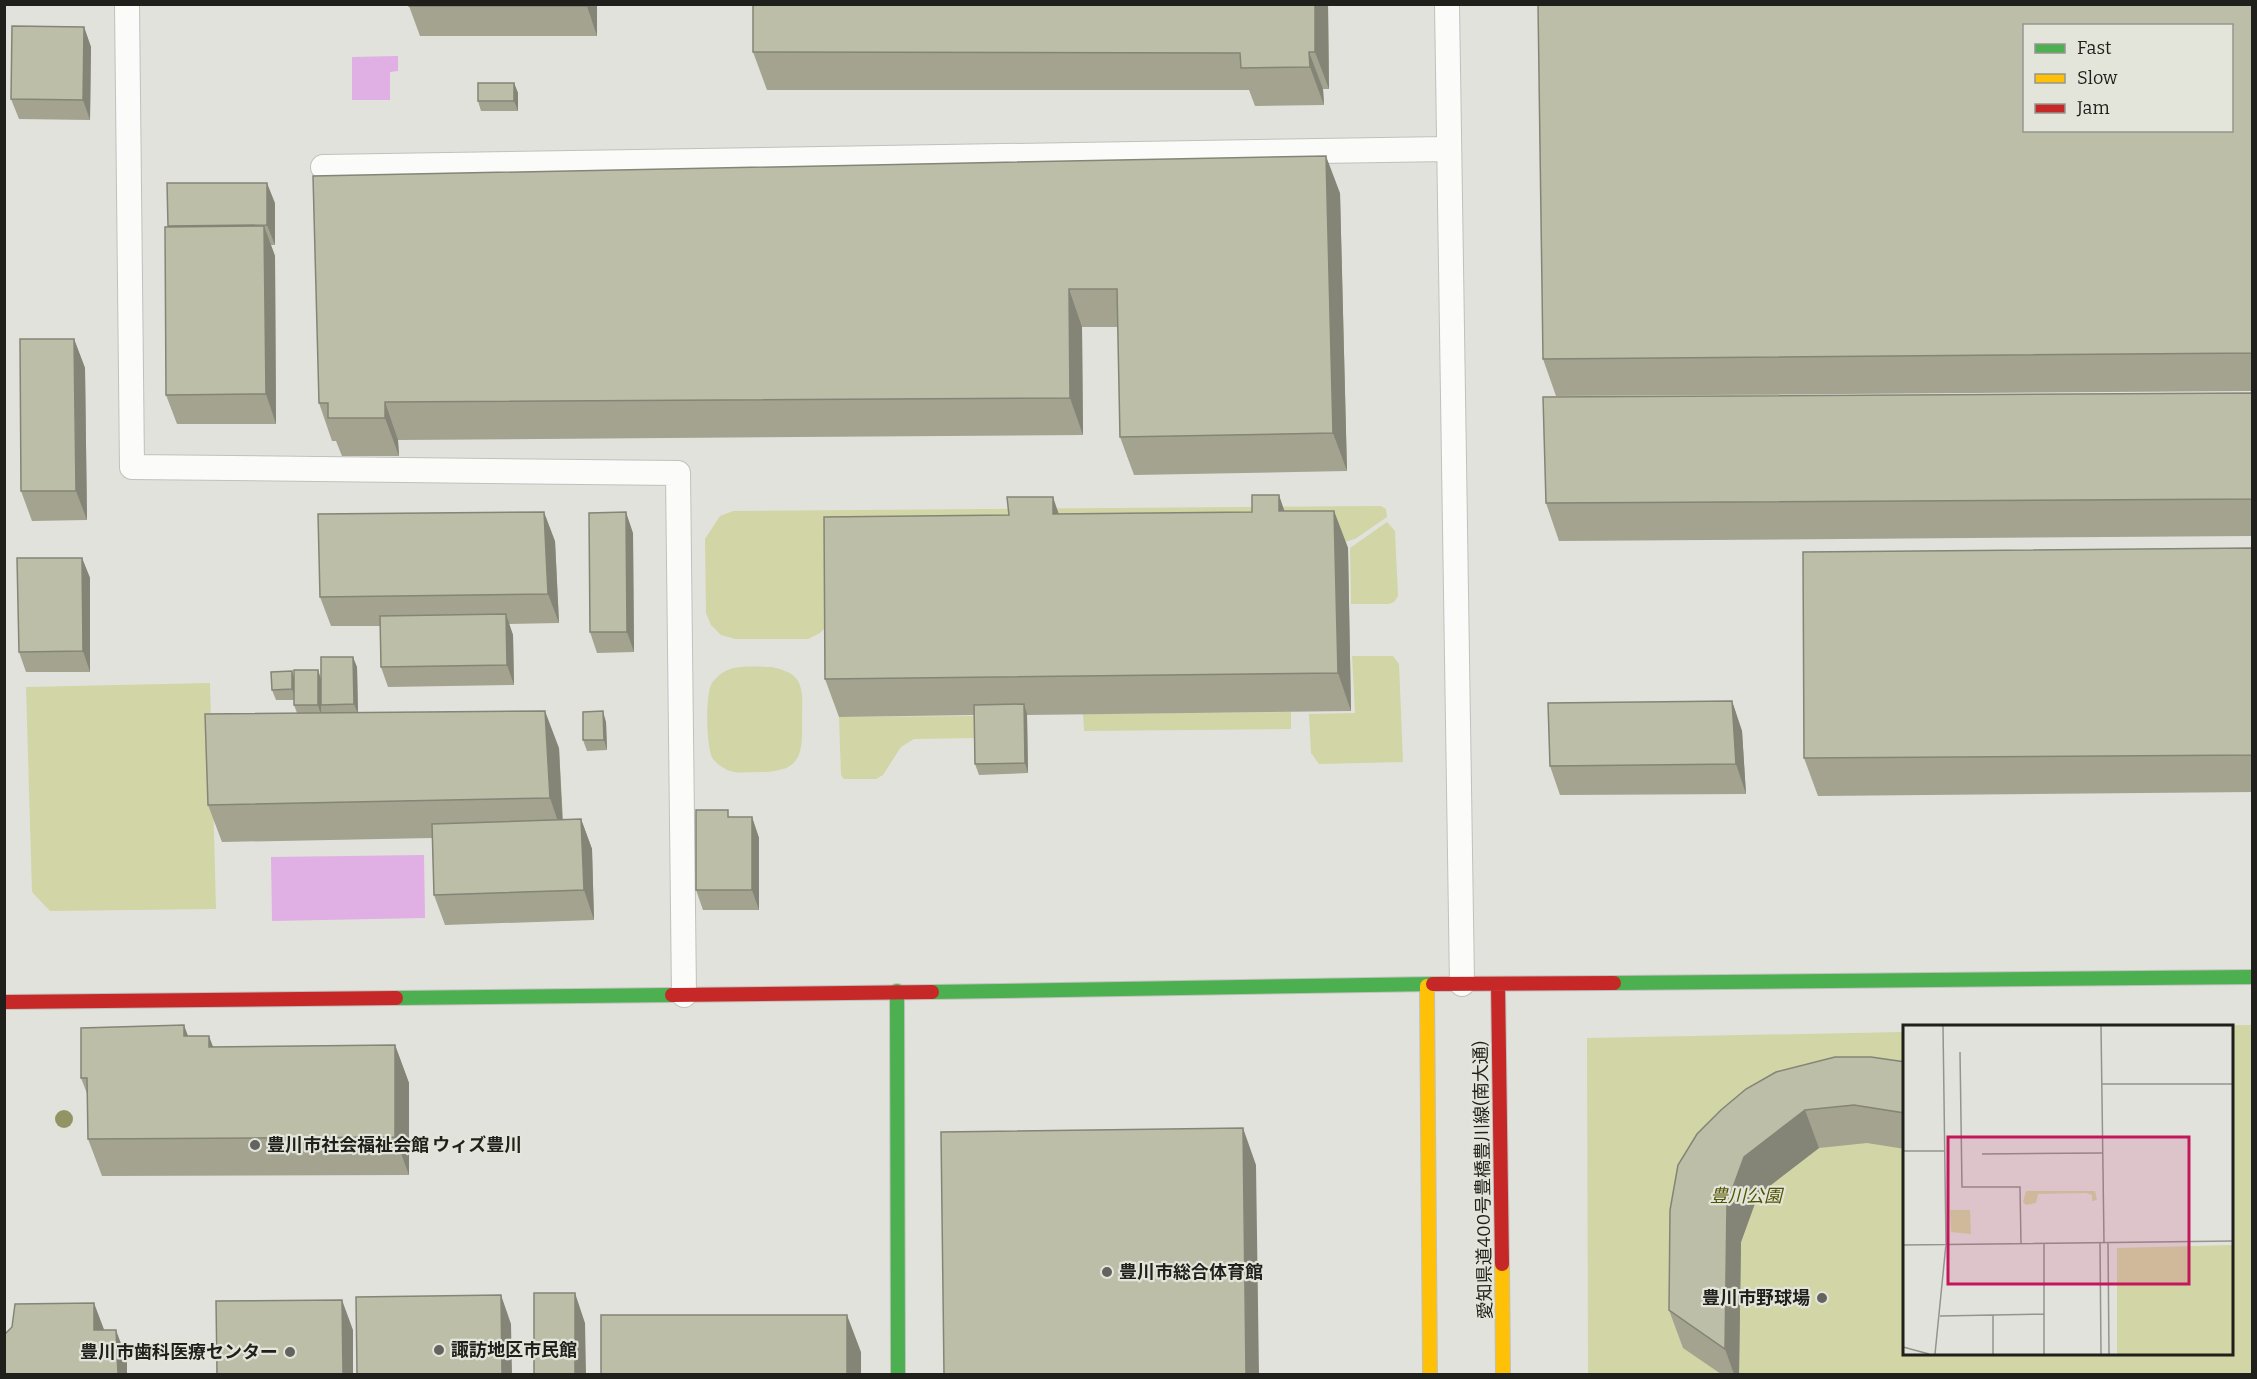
<svg xmlns="http://www.w3.org/2000/svg" width="2257" height="1379" font-family="Bitter,'Noto Sans JP',serif">
  <style>
    .green { fill: #d2d5a5 }
    .water { fill: #e0afe3 }
    .lines { fill: none; stroke-linecap: round; stroke-linejoin: round }
    .lane-casing { stroke: #c0c0bc; stroke-width: 26 }
    .fast-casing { stroke: #c0c0bc; stroke-width: 16 }
    .slow-casing { stroke: #c0c0bc; stroke-width: 16 }
    .jam-casing { stroke: #c0c0bc; stroke-width: 16 }
    .lane { stroke: #fbfbfa; stroke-width: 24 }
    .fast { stroke: #4caf50; stroke-width: 14 }
    .slow { stroke: #ffc107; stroke-width: 14 }
    .jam { stroke: #c62828; stroke-width: 14 }
    .tree { fill: #939464 }
    .wall { fill: #a3a390 }
    .shaded-wall { fill: #848576 }
    .building { fill: #bdbea8; stroke: #848576; stroke-width: 1.5; fill-rule: evenodd }
    .poi-dot { fill: #63635f; stroke: #e4e5da; stroke-width: 2 }
    .labels { text-anchor: middle; stroke-width: 4.5; stroke-linejoin: round; paint-order: stroke }
    .poi-label { font-size: 18px; font-weight: bold; fill: #1f1f1b; stroke: #e4e5da; text-anchor: start }
    .street-label { font-size: 18px; fill: #1f1f1b; stroke: #e4e5da }
    .park-label { font-size: 18px; font-style: italic; fill: #525401; stroke: #e4e5da }
    .inset-road { fill: none; stroke: #94948f; stroke-width: 1.5 }
    .view { fill: #c2185b; fill-opacity: 0.15; stroke: #c2185b; stroke-width: 3 }
    .inset-edge { fill: none; stroke: #1f1f1b; stroke-width: 3 }
  </style>
  <rect width="100%" height="100%" fill="#e2e2dd"/>
  <path class="green" d="M1381 506 1386 509 1387 517 1355 539 1344 542 829 624 820 633 808 639H735L721 635 711 625 706 613 705 539 720 516 733 511Z
    M1387 522 1395 531 1398 596 1394 602 1389 604H1351L1350 548Z
    M1352 656H1393L1399 664 1403 762 1319 764 1311 753 1309 714 1355 713Z
    M771 667C781 669 793 672 798 681 804 692 802 706 802 717 803 755 802 772 759 772 748 772 737 774 727 770 723 768 716 763 713 759 706 749 705 693 712 683 714 680 719 675 722 673 735 664 756 667 771 667Z
    M210 683 216 909 50 911 32 892 26 687Z
    M1291 712V729L1084 731 1083 714Z
    M977 716 978 738 914 739 901 747 883 775 876 779H844L841 775 839 717Z
    M2252 1025V1374H1588L1587 1038 1904 1032V1354H2232V1026H2177Z"/>
  <path class="water" d="M398 56V71L390 72V100H352V57Z
    M424 855 425 918 272 921 271 857Z"/>
  <g class="lines">
    <g class="lane-casing">
      <path id="lane" d="M127 4 132 467 678 473 684 995
        M1447 4 1462 984
        M323 167 1447 149"/>
    </g>
    <g class="fast-casing">
      <path id="fast" d="M1614 983 2252 977
        M897 991 898 1374
        M932 992 1433 984
        M396 998 672 995"/>
    </g>
    <g class="slow-casing">
      <path id="slow" d="M1427 986 1430 1374
        M1502 1264 1503 1374"/>
    </g>
    <g class="jam-casing">
      <path id="jam" d="M1433 984 1614 983
        M1498 984 1502 1264
        M672 995 932 992
        M4 1002 396 998"/>
    </g>
    <use href="#lane" class="lane"/>
    <use href="#fast" class="fast"/>
    <use href="#slow" class="slow"/>
    <use href="#jam" class="jam"/>
  </g>
  <circle class="tree" cx="64" cy="1119" r="9"/>
  <path class="wall" d="M597 4V36H420L409 6Z
    M753 4H1328L1329 89H1323L1324 105 1255 106 1249 90H767L753 52Z
    M2253 4V391L1556 396 1543 359Z
    M84 27 91 47 90 120 19 119 11 99Z
    M514 83 518 93V111H481L478 101Z
    M1340 193 1347 471 1134 475 1120 437 1118 327H1082L1083 435 398 440 399 456H342L336 441H332L319 403Z
    M275 203V245H271L275 256 276 424H177L166 395 168 226Z
    M74 339 85 368 87 520 32 521 21 491Z
    M2253 393V536L1559 541 1546 503Z
    M1285 511H1334L1348 548 1351 711 1027 715 1028 773 979 775 975 764 974 715 839 717 825 679Z
    M633 533 634 652 597 653 590 632Z
    M555 541 559 623 509 624 513 635 514 685 388 687 381 667 380 626H331L320 597Z
    M2252 548 2253 792 1818 796 1804 758Z
    M82 558 90 578V672H26L19 652Z
    M357 667 358 713 559 748 563 820 581 819 592 849 594 920 445 925 434 895 432 838 222 842 208 805 297 713 294 705V700H276L272 690 294 677 318 670 321 678Z
    M1732 701 1742 731 1746 794 1560 795 1550 766Z
    M606 722 607 750 587 751 583 740Z
    M731 817H752L759 838V910H703L696 890Z
    M188 1036 214 1047 395 1045 409 1083V1175L102 1176 88 1139V1096L81 1078Z
    M1835 1057 1905 1062V1149L1867 1143 1819 1148 1758 1195 1741 1242 1739 1374H1721L1683 1348 1669 1310Z"/>
  <path class="shaded-wall" d="M587 4H597V36L587 6Z
    M1315 4H1328L1329 89 1315 52Z
    M84 27 91 47 90 120 83 100Z
    M1309 52 1323 89 1324 105 1310 67Z
    M514 83 518 93V111L514 101Z
    M1326 156 1340 193 1347 471 1333 433Z
    M267 183 275 203V245L267 225Z
    M264 226 275 256 276 424 266 394Z
    M1069 289 1082 327 1083 435 1070 398Z
    M74 339 85 368 87 520 76 491Z
    M385 402 398 440 399 456 385 418Z
    M1279 495 1292 533 1279 511Z
    M1053 497 1066 535 1053 514Z
    M1334 511 1348 548 1351 711 1338 673Z
    M544 512 555 541 559 623 548 594Z
    M626 512 633 533 634 652 627 632Z
    M82 558 90 578V672L83 651Z
    M506 614 513 635 514 685 507 665Z
    M353 657 357 667 358 714 354 704Z
    M318 670 321 681V715L318 705Z
    M292 671 295 681 296 700 292 689Z
    M1732 701 1742 731 1746 794 1736 764Z
    M1024 704 1027 714 1028 773 1025 763Z
    M545 711 559 748 563 836 550 798Z
    M603 711 606 722 607 750 604 740Z
    M752 817 759 838V910L752 890Z
    M581 819 592 849 594 920 584 890Z
    M184 1025 198 1063 184 1036Z
    M209 1036 223 1073 209 1047Z
    M395 1045 409 1083V1175L395 1137Z
    M1805 1110 1819 1148 1758 1195 1741 1242 1739 1374H1734L1725 1349 1727 1204 1744 1157Z
    M1243 1128 1256 1165 1259 1374H1246Z
    M575 1293 585 1323 586 1374H575Z
    M501 1295 511 1324 512 1374H502Z
    M342 1300 353 1330V1374H343Z
    M94 1303 105 1332 94 1330Z
    M847 1315 861 1352V1374H847Z
    M116 1330 127 1360V1374H118Z"/>
  <path class="building" d="M409 4H587V6H409Z
    M753 4H1315V52H1309L1310 67 1241 68 1240 53 753 52Z
    M1538 4H2253V353L1543 359ZM2025 26H2232V130H2025Z
    M12 26 84 27 83 100 11 99Z
    M478 83H514V101H478Z
    M1326 156 1333 433 1120 437 1117 289H1069L1070 398 385 402V418H328V403H319L313 176Z
    M167 183H267V225L168 226Z
    M264 226 266 394 166 395 165 227Z
    M20 339H74L76 491H21Z
    M2253 393V499L1546 503 1543 397Z
    M1252 495H1279V511H1334L1338 673 825 679 824 517 1009 515 1007 497H1053V514L1252 512Z
    M544 512 548 594 320 597 318 514Z
    M626 512 627 632H590L589 513Z
    M2252 548 2253 755 1804 758 1803 552Z
    M17 558H82L83 651 19 652Z
    M506 614 507 665 381 667 380 616Z
    M321 657H353L354 704 321 705Z
    M294 670H318V705H294Z
    M292 671V689L272 690 271 672Z
    M1732 701 1736 764 1550 766 1548 703Z
    M1024 704 1025 763 975 764 974 705Z
    M545 711 550 798 208 805 205 714Z
    M603 711 604 740H583V712Z
    M696 810H728V817H752V890H696Z
    M581 819 584 890 434 895 432 824Z
    M184 1025V1036H209V1047L395 1045V1137L88 1139 87 1078H81V1028Z
    M1835 1057H1871L1905 1062V1113L1854 1105 1805 1110 1744 1157 1727 1204 1725 1349 1669 1310 1670 1210 1678 1165 1697 1134 1721 1110 1746 1089 1776 1072Z
    M1243 1128 1246 1374H944L941 1132Z
    M534 1293H575V1374H534Z
    M501 1295 502 1374H357L356 1297Z
    M342 1300 343 1374H217L216 1301Z
    M94 1303V1330H116L118 1374H4V1335L12 1327 15 1304Z
    M601 1315H847V1374H601Z"/>
  <g class="poi-dot">
    <circle cx="255" cy="1145" r="6"/>
    <circle cx="1107" cy="1272" r="6"/>
    <circle cx="1822" cy="1298" r="6"/>
    <circle cx="439" cy="1350" r="6"/>
    <circle cx="290" cy="1352" r="6"/>
  </g>
  <g class="labels">
    <g class="poi-label">
      <text x="267" y="1151">豊川市社会福祉会館 ウィズ豊川</text>
      <text x="1119" y="1278">豊川市総合体育館</text>
      <text x="1810" y="1304" text-anchor="end">豊川市野球場</text>
      <text x="451" y="1356">諏訪地区市民館</text>
      <text x="278" y="1358" text-anchor="end">豊川市歯科医療センター</text>
    </g>
    <g class="street-label">
      <text transform="translate(1483 1180) rotate(-91)" y="6">愛知県道400号豊橋豊川線(南大通)</text>
    </g>
    <g class="park-label">
      <text x="1746" y="1202">豊川公園</text>
    </g>
  </g>
  <g transform="translate(1903 1025)">
    <rect width="330" height="330" fill="#e2e2dd"/>
    <path d="M123 166H192L194 175 189 176V170L183 168 135 169 133 178 123 180 120 177ZM47 185H67L68 209 48 207ZM330 220V329H214V223Z" fill="#d2d5a5"/>
    <path class="inset-road" d="M198 1 201 217M57 27 59 162H117L118 218M199 59H330M0 126H42M79 129 199 128M197 217 198 329M205 217 206 329M141 218V329M0 220 330 216M37 291 141 289M0 322 26 329M32 329 43 219 40 1M90 329V290"/>
    <path class="view" d="M45 112H286V259H45Z"/>
    <rect width="330" height="330" class="inset-edge"/>
  </g>
  <rect width="2257" height="1379" fill="none" stroke="#1f1f1b" stroke-width="12"/>
  <rect x="2023" y="24" width="210" height="108" fill="#e4e5da" stroke="#95968e" stroke-width="1.5"/>
  <rect x="2035" y="44" width="30" height="9" fill="#4caf50" stroke="#95968e" stroke-width="1.5"/>
  <text x="2077" y="54" font-size="18" fill="#1f1f1b">Fast</text>
  <rect x="2035" y="74" width="30" height="9" fill="#ffc107" stroke="#95968e" stroke-width="1.5"/>
  <text x="2077" y="84" font-size="18" fill="#1f1f1b">Slow</text>
  <rect x="2035" y="104" width="30" height="9" fill="#c62828" stroke="#95968e" stroke-width="1.5"/>
  <text x="2077" y="114" font-size="18" fill="#1f1f1b">Jam</text>
</svg>
